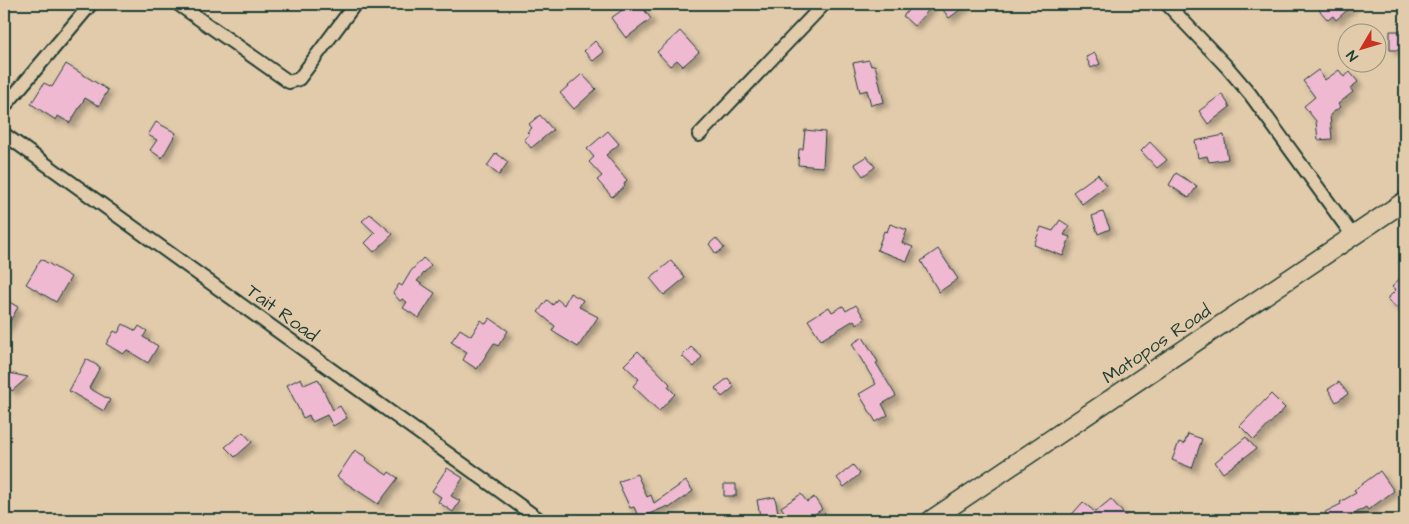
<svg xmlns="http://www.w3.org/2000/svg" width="1409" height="524" font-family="'Architects Daughter',sans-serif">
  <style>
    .building { fill: #efb9d2; stroke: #1f3d34; filter: url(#shadow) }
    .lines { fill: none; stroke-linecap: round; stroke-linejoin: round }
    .minor-casing { stroke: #1f3d34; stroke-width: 16 }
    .secondary-casing { stroke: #1f3d34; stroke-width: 21 }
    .minor { stroke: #e2cbab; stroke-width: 12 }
    .secondary { stroke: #e2cbab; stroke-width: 18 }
    .labels { text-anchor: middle; stroke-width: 4; stroke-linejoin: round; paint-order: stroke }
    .street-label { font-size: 19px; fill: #1f3d34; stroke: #e2cbab }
  </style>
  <defs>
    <filter id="shadow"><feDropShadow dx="4.5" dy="4.5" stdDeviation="2.5" flood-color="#0004"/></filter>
  </defs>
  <rect width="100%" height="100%" fill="#e2cbab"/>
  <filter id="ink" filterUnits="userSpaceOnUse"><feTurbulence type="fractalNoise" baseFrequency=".02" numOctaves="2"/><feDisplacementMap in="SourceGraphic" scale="10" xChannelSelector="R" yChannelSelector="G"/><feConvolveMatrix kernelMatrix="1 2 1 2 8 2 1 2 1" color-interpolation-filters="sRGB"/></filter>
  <g filter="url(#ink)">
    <path class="building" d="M631 4H640L651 19 626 38 611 18Z
      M914 4H934L914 26 903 16Z
      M939 4H968L949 18Z
      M1326 4H1354L1336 20 1333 16 1328 20 1319 10Z
      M680 31 699 52 683 66 677 60 670 66 657 52Z
      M1390 31H1405V50H1390Z
      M595 41 604 52 593 61 584 51Z
      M1095 53 1100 64 1091 68 1086 57Z
      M869 60 871 66 875 65 884 102 871 105 867 90 860 92 853 63Z
      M66 64 108 90 99 106 85 98 70 123 58 116 56 120 31 104 44 83 52 87Z
      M1318 70 1325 80 1339 70 1344 77 1350 72 1358 82 1350 88 1353 92 1338 104 1340 107 1330 115 1332 139 1318 140 1316 121 1304 106 1315 97 1303 81Z
      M582 74 596 89 574 109 560 93Z
      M1222 94 1230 107 1208 124 1199 111Z
      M540 115 553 130 531 148 524 139 530 134 527 132 532 128 529 124Z
      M156 122 176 133 162 158 150 150 157 140 148 135Z
      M805 130 825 132 823 167 798 165 799 149H803Z
      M608 131 619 144 606 155 627 180 624 184 625 186 612 197 597 180 602 176 589 162 594 157 587 149Z
      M1224 135 1228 159 1209 162 1207 156 1198 158 1195 141Z
      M1150 142 1167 160 1157 168 1141 151Z
      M496 153 508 162 499 175 487 166Z
      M867 156 875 167 863 176 854 164Z
      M1176 173 1197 186 1189 198 1169 185Z
      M1098 174 1106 186 1082 204 1073 192Z
      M1103 212 1110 229 1098 234 1092 216Z
      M370 214 393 234 374 252 365 243 375 233 362 221Z
      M1060 220 1069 226 1064 235 1070 237 1063 256 1034 245 1041 227 1053 231Z
      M890 224 907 230 902 243 913 247 907 261 877 250 884 231 887 232Z
      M716 238 724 248 716 254 709 244Z
      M938 249 958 279 939 292 921 261Z
      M423 258 431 265 417 281 435 293 419 318 403 308 407 302 402 299 400 301 393 293 399 284 402 286 411 271Z
      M41 259 71 277 56 302 26 284Z
      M671 261 685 278 664 295 650 278Z
      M1405 273V299L1397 308 1387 299 1396 290 1392 287Z
      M570 293 583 300 579 307 598 317 578 347 552 331 555 326 538 312 547 300 553 305 557 299 564 305Z
      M4 299 18 307 4 332Z
      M856 305 865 319 857 324 854 320 821 340 808 320 829 307 832 312 843 306 846 311Z
      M490 318 508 331 498 346 494 343 477 369 463 360 467 352 451 342 460 329 471 336 481 320 486 324Z
      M123 324 136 331 139 326 147 331 143 337 158 346 148 363 127 350 123 354 106 344 114 331 118 333Z
      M863 337 878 362 876 363 896 396 882 404 888 415 876 422 859 394 876 384 852 344Z
      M691 347 702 357 694 367 682 356Z
      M638 351 670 384 668 387 675 394 659 411 633 386 639 379 624 365Z
      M86 359 100 367 89 388 110 400 104 411 69 391Z
      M4 372 28 377 12 391 4 382Z
      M301 378 304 385 318 379 333 410 340 406 347 418 333 426 327 415 312 422 309 415 303 418 287 385Z
      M728 378 734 387 722 397 715 388Z
      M1339 382 1348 394 1336 402 1328 389Z
      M1271 394 1285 408 1254 440 1240 426Z
      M243 432 252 442 235 457 225 447Z
      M1188 434 1202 439 1192 468 1172 460 1179 442 1184 444Z
      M1246 437 1256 449 1223 473 1215 462Z
      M355 450 367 458 365 460 387 475 389 472 398 478 378 504 337 477Z
      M853 465 860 474 844 487 837 478Z
      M447 468 463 478 451 496 460 501 453 512 438 502 441 497 432 491Z
      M1380 471 1394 491 1368 510 1366 507 1348 517 1338 520H1329L1325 512 1341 504 1340 502 1356 493 1354 490Z
      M637 474 647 497 651 495 654 503 686 481 693 491 669 508 668 506 639 518 634 507 630 508 618 482Z
      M724 484H736V496H724Z
      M801 494 807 502 814 497 822 509 812 516 815 520H790L781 507Z
      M775 497 778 513 760 516 757 500Z
      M1111 499 1129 520H1067L1083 502 1095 512Z"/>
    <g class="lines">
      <g class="minor-casing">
        <path id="minor" d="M178 4 289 82 299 79 355 4
          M1167 4 1227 67 1250 94 1353 236
          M4 107 91 4
          M4 134 540 520
          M699 135 824 4"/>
      </g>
      <g class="secondary-casing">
        <path id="secondary" d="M931 520 1405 201"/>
      </g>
      <use href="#minor" class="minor"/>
      <use href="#secondary" class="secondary"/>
    </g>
  </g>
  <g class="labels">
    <g class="street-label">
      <text transform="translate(283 312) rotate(36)" y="7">Tait Road</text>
      <text transform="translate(1156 343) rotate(-34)" y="7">Matopos Road</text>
    </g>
  </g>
  <rect width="1409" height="524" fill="none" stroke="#e2cbab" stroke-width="20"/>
  <rect x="10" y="10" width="1389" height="504" fill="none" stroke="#1f3d34" stroke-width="2" filter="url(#ink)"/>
  <g transform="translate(1362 48) rotate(232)"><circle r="24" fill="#e2cbab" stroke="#94927b"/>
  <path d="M0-4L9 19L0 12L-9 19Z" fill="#c8321e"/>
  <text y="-8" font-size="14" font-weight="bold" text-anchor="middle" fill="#1f3d34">N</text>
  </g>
</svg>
